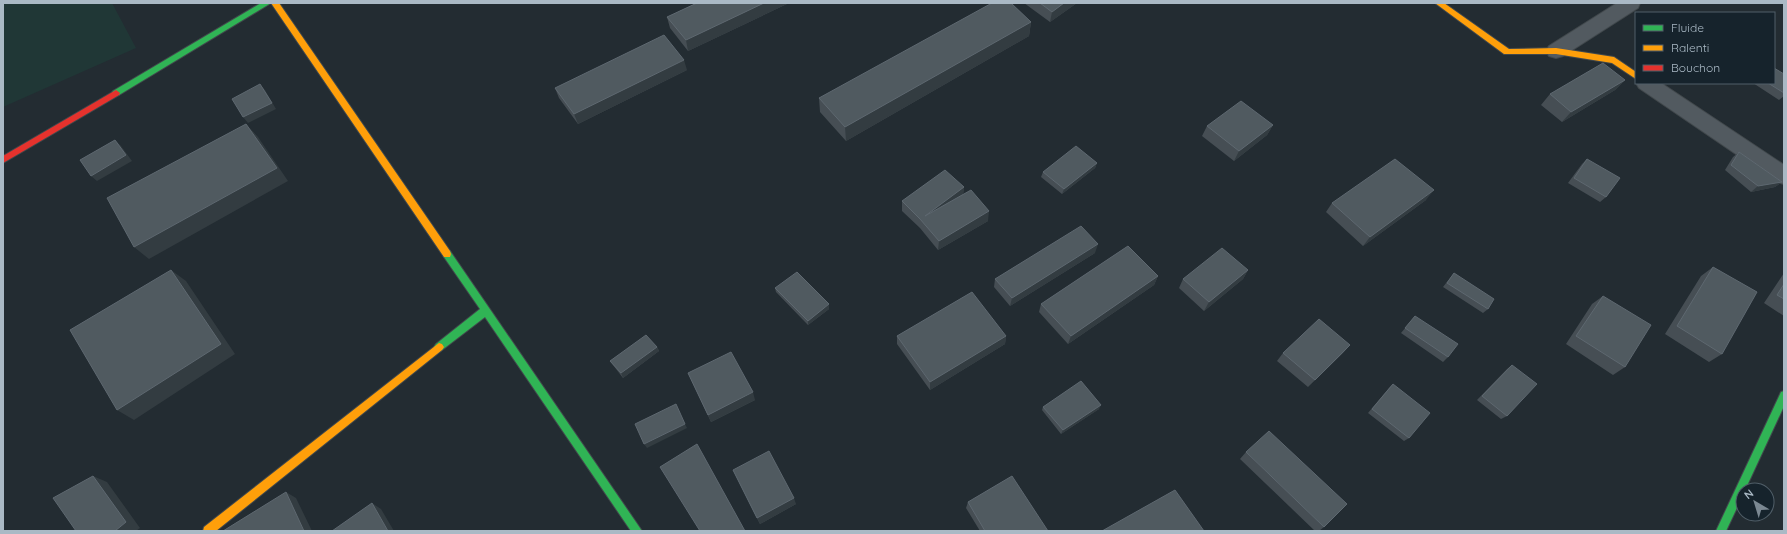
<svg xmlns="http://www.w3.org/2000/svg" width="1787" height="534" font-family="Quicksand,sans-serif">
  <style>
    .green { fill: #203736 }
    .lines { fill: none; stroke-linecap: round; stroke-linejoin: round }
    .street-casing { stroke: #41484c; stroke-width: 2 }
    .fast-casing { stroke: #41484c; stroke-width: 2 }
    .slow-casing { stroke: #41484c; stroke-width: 2 }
    .jam-casing { stroke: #41484c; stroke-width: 2 }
    .street { fill: #525a60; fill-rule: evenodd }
    .fast { fill: #30b455; fill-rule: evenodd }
    .slow { fill: #ff9f0a; fill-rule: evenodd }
    .jam { fill: #e5322d; fill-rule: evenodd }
    .wall { fill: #464e54 }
    .shaded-wall { fill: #333c41 }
    .building { fill: #505a60; stroke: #5e6870 }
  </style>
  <rect width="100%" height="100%" fill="#232c32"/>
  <path class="green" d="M3 3H112L136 48 3 107Z"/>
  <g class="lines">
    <g class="street-casing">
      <path id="street" d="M1617 3H1640L1638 8 1563 56 1556 58 1549 56 1546 51 1549 46Z
        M1636 83H1661L1784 165V184L1777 182 1639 88Z"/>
    </g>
    <g class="fast-casing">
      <path id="fast" d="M261 3H271L119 95H113L112 93 113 91Z
        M447 250 450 251 642 531H631L485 317 442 350 439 351 436 350 434 347 436 344 480 309 444 257 443 254 444 251Z
        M1784 391V406L1745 490H1743V495L1726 531H1716L1781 392Z"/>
    </g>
    <g class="slow-casing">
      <path id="slow" d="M271 3H279L450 251 451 254 450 257H444Z
        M1435 3H1444L1509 49 1556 48 1614 57 1636 72V79L1612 63 1556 54H1504Z
        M439 343 442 344 444 347 442 350 216 531H203L204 527Z"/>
    </g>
    <g class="jam-casing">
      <path id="jam" d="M116 90 120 93 119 95 3 163V156Z"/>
    </g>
    <use href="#street" class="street"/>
    <use href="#fast" class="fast"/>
    <use href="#slow" class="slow"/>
    <use href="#jam" class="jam"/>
  </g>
  <path class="wall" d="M697 3H789L688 51 670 28 667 17Z
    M1024 3H1077L1050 22Z
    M1031 22 1029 36 846 141 820 112 819 98Z
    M687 70 578 124 559 98 555 88Z
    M1784 74V96L1779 100 1753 83H1774Z
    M1625 80 1615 90 1562 122 1541 105 1550 94Z
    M1273 125 1267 135 1234 161 1202 136 1207 126Z
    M1739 152 1782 182 1775 187 1751 192 1725 170 1733 157Z
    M1587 159 1606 197 1600 202 1568 183 1582 164Z
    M1097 163 1095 168 1062 194 1041 177 1043 172Z
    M964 187 963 194 988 221 938 250 920 228 902 211V201Z
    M1426 200 1363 246 1326 212 1332 203Z
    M1095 253 1010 306 994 287 995 279Z
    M1713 267 1722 354 1709 362 1665 334 1701 276Z
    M1248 270 1243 279 1204 311 1179 288 1183 279Z
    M1454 273 1488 309 1483 313 1443 287 1450 278Z
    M1784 273V316L1764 303Z
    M1158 276 1154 285 1068 344 1039 312 1041 304Z
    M775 288 829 309 808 325 776 292Z
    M1603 296 1625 367 1613 375 1566 344 1592 304Z
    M1415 316 1448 357 1443 362 1401 333Z
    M897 336H1006L1005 344 930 390 897 344Z
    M1350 345 1343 353 1308 387 1277 361 1283 353Z
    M657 347 659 351 623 378 613 365 610 361Z
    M1512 365 1507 416 1501 419 1477 400 1507 369Z
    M688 373 755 400 711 422Z
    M1393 384 1409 438 1404 441 1368 413 1389 388Z
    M1043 407 1099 409 1061 434 1042 410Z
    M1246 452 1324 527 1319 531H1315L1240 459Z
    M733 470 796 504 760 524Z
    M968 502 1048 531H980L966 508Z"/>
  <path class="shaded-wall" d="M764 3H789L688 51 686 40Z
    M1064 3H1077L1050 22 1052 12Z
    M1031 22 1029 36 846 141 845 127Z
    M684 60 687 70 578 124 574 114Z
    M1625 80 1615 90 1562 122 1571 112Z
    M260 84 265 90 276 109 248 123 243 117Z
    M246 124 258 137 288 181 149 259 134 247Z
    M1273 125 1267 135 1234 161 1239 151Z
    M115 140 121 146 132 161 97 181 91 176Z
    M1097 163 1095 168 1062 194 1064 189Z
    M1782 182 1775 187 1751 192 1758 186Z
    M964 187 963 197 925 225V216Z
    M1434 190 1426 200 1363 246 1370 237Z
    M989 211 988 221 938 250 939 241Z
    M1098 244 1095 253 1010 306 1012 298Z
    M171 270 186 281 235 354 134 420 117 410Z
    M1248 270 1243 279 1204 311 1209 302Z
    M1158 276 1154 285 1068 344 1071 336Z
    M829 304V309L808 325V321Z
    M1006 336 1005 344 930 390V382Z
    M1350 345 1343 353 1308 387Z
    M657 347 659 351 623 378 621 373Z
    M753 392 755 400 711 422 708 415Z
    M1101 405 1099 409 1061 434 1063 430Z
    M685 424 687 428 647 448 644 444Z
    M93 476 107 482 140 528 136 531H115Z
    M286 492 296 498 312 531H304Z
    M794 498 796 504 760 524 757 518Z
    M372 503 381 509 394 531H388Z"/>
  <path class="building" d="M697 3H764L686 40 667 17Z
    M992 3H1011L1031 22 845 127 819 98Z
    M1040 3H1064L1052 12Z
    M664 35 684 60 574 114 555 88Z
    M1603 63 1625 80 1571 112 1550 94Z
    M1774 68 1784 74V93L1768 83H1774Z
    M260 84 272 103 243 117 232 99Z
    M1241 101 1273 125 1239 151 1207 126Z
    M246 124 277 168 134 247 107 198Z
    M115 140 126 155 91 176 80 160Z
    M1076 146 1097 163 1064 189 1043 172Z
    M1739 152 1782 182 1758 186 1731 165Z
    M1395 159 1434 190 1370 237 1332 203Z
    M1587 159 1620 178 1606 197 1574 178Z
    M945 170 964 187 925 216 971 190 989 211 939 241 920 219 902 201Z
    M1081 226 1098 244 1012 298 995 279Z
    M1128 246 1158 276 1071 336 1041 304Z
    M1222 248 1248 270 1209 302 1183 279Z
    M1713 267 1757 292 1722 354 1677 326Z
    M171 270 221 344 117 410 70 330Z
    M797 272 829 304 808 321 775 288Z
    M1454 273 1494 299 1488 309 1447 283Z
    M1784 284V299L1777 295Z
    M972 292 1006 336 930 382 897 336Z
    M1603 296 1651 325 1625 367 1576 336Z
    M1415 316 1458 344 1448 357 1405 328Z
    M1319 319 1350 345 1315 380 1283 353Z
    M646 335 657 347 621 373 610 361Z
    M731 352 753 392 708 415 688 373Z
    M1512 365 1537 384 1507 416 1482 396Z
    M1081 381 1101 405 1063 430 1043 407Z
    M1393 384 1430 413 1409 438 1372 409Z
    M676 404 685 424 644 444 635 424Z
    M1269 431 1347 504 1324 527 1246 452Z
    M697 444 745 531H700L660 467Z
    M769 451 794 498 757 518 733 470Z
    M93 476 126 522 115 531H76L53 498Z
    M1012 476 1048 531H985L968 502Z
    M1175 490 1204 531H1102Z
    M286 492 304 531H223Z
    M372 503 388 531H332Z"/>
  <rect width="1787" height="534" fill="none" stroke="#aab9c5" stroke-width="8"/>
  <rect x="1635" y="12" width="140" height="72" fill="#16232c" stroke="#515f69"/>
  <rect x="1643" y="25" width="20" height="6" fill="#30b455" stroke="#515f69"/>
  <text x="1671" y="32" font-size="12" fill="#aab9c5">Fluide</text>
  <rect x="1643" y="45" width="20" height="6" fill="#ff9f0a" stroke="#515f69"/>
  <text x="1671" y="52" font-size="12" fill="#aab9c5">Ralenti</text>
  <rect x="1643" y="65" width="20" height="6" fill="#e5322d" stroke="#515f69"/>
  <text x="1671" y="72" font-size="12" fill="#aab9c5">Bouchon</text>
  <g transform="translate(1755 502) rotate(322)"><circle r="19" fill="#16232c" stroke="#515f69"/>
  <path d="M0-3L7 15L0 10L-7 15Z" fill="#7b8892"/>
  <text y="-6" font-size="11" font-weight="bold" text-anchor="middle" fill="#aab9c5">N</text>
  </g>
</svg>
